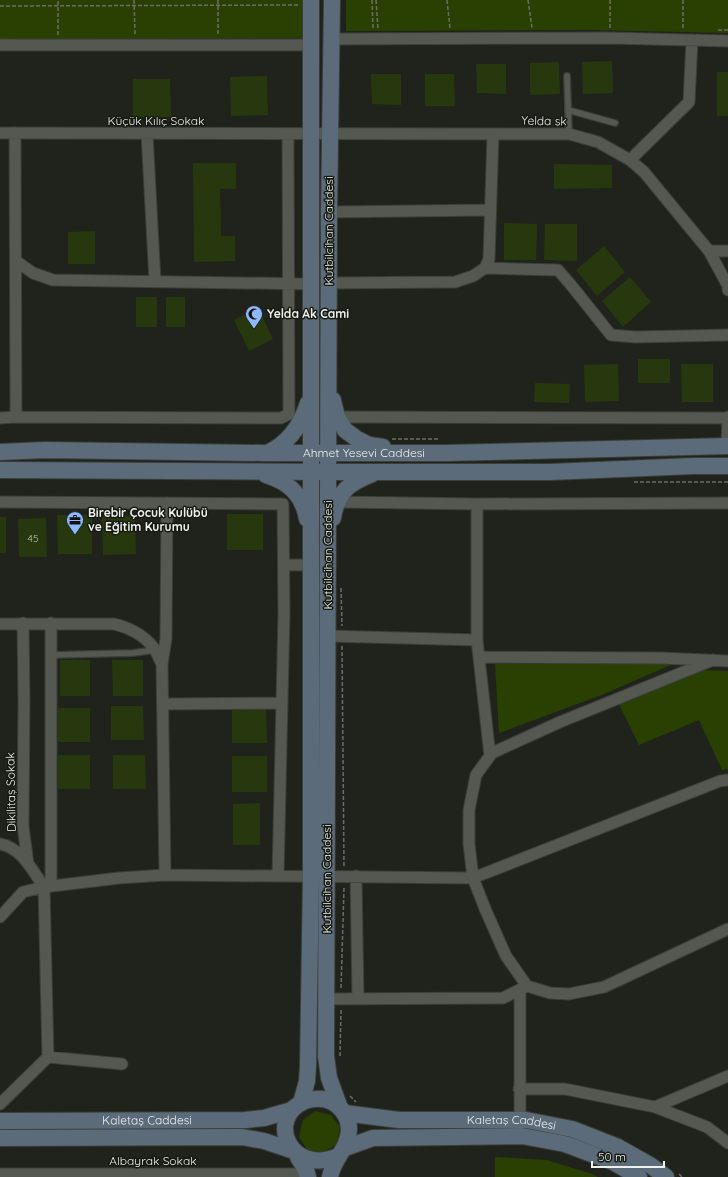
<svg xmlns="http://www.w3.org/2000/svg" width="728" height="1177" font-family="Quicksand,sans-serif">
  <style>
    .green { fill: #2a4002 }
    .building { fill: #27380e }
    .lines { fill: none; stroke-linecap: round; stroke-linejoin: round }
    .lane-casing { stroke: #3b3e39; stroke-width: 8 }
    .street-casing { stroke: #3b3e39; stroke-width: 13 }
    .secondary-casing { stroke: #3b3e39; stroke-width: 18 }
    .path { stroke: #6b6e67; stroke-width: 1.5; stroke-dasharray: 4 2; stroke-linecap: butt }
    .lane { stroke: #545850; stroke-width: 5.5 }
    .street { stroke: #545850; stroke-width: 11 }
    .secondary { stroke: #5c6b79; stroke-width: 16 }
    .labels { text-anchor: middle; stroke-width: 3; stroke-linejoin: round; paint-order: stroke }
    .number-label { font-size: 10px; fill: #bcc2b4 }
    .street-label { font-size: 12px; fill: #edf0eb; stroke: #161a13 }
    .poi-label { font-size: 12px; font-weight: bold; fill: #edf0eb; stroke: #161a13; text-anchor: start }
  </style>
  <rect width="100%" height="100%" fill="#20231c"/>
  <path class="green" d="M0 0H303V38L0 39Z
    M346 0H728V33L594 30 346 31Z
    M495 664H673L604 694 499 733Z
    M701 670 728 671V769L722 770 699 720 639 745 619 704Z
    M315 1111 331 1115 340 1127 337 1144 324 1152 308 1151 299 1137 303 1120Z
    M495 1157 547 1160 592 1174 598 1177H495Z"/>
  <path class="building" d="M612 61 613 93 583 94 582 62Z
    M559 62 560 94 530 95V63Z
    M476 64H506V94L477 93Z
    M717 72H728V116H717Z
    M371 74H401V105L372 104Z
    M425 74H454L455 106H425Z
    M267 76 268 115 231 116 230 77Z
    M133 79H170L171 117H133Z
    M193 163H236V189H220L221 236H235V261L194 262Z
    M554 164 612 165V188L554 189Z
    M504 223 537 224 536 260H504Z
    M545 224H577V261L544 260Z
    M95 231V264H68V232Z
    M604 246 625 272 597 296 576 270Z
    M630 277 651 302 623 327 602 301Z
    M136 297H157V327H136Z
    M166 297H185V327H166Z
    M258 308 273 339 249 351 234 320Z
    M638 359H670V383H638Z
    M618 364 619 401 585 402 584 365Z
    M681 364H713V402H682Z
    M535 383 570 384 569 403 534 402Z
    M227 514H263V550H227Z
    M57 515H92V554H58Z
    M135 516 136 554 103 555 102 517Z
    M0 517H6V553H0Z
    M46 518 47 557H19L18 519Z
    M60 660H90V696H60Z
    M112 660H143V696H113Z
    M111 706H143L144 740H111Z
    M232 707H266L267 743H232Z
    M58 708H90V742H58Z
    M58 755H90V789H58Z
    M113 755H145L146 789H113Z
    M232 756H267V792H232Z
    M260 803V845H233V804Z"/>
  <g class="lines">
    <g class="lane-casing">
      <path id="lane" d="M567 76 569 134
        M568 110 615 123
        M51 655 133 653 155 650"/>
    </g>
    <g class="street-casing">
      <path id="street" d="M332 39 610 38 728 41
        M0 45H311
        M0 133 569 134 598 142 630 160 644 172 709 251 728 286V290
        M15 133 16 417
        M147 134 155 281
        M630 160 689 102 692 40
        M329 212 490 210
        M709 251H728
        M16 261 33 273 53 280 311 284
        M485 268 558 270 571 285 611 335 635 337 728 335
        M329 283 455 282 473 276 485 268 489 259 493 134
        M337 417 728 418
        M0 418 16 417 281 418 289 414 288 134
        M727 446 728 417
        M0 502 283 504 284 614 278 876
        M338 502 477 504 728 503
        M477 504V640L490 756
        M284 565H311
        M23 623 24 700 23 826 28 864
        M0 624H114C128 627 144 635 153 647 157 652 159 659 162 664
        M328 636 477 640
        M480 657 661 658 728 661
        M713 660 560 722 492 753 476 775 469 810V844L473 878 486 911 506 956 527 986 550 993 569 994 604 987 728 929
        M163 704 282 703
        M0 844C22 848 32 870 44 887
        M165 875 162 664 166 639 167 503
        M356 876 358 999
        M51 886V623
        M44 887 48 1057
        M0 917 23 892 44 887 119 878 165 875 473 878 720 781 728 780
        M520 990V1120
        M326 999 503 998 527 986
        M519 1089H565L655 1107 707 1127 728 1143
        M0 1104 48 1057 122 1064
        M655 1107 728 1076
        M0 1174H307"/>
    </g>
    <g class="secondary-casing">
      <g id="secondary">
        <path d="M332 0 329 212 326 1056 329 1078 340 1108"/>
        <path d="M333 400 337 417 345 430 357 439 369 445 383 447"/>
        <path id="s1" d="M0 452 45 450 265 453H446L728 446"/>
        <path d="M267 453C288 444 301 425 308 403"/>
        <path d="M0 470 326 472H550L693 466H728"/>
        <path d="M266 475C289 482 303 495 307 519"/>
        <path d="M333 518C337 492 349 483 372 474"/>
        <path d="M301 1103 307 1081 308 1066 311 876V0"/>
        <path id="s2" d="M344 1113 399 1120H526L572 1129 618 1147 650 1165 666 1177"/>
        <path id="s3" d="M0 1121 245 1120 264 1118 292 1110"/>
        <path d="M0 1138 242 1137 264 1141 291 1150"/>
        <path d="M345 1148 373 1138 522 1136 565 1144 613 1162 639 1177"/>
        <path d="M298 1157 306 1170 308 1177"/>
        <path d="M330 1177C333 1159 349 1148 349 1129 349 1118 342 1107 332 1102 324 1098 314 1098 305 1101 265 1118 290 1177 338 1156"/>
      </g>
    </g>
    <path class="path" d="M134 0 135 35
      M218 0V35
      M372 0 373 28
      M376 0 378 29
      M447 0 450 28
      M528 0 532 28
      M610 0V28
      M683 0V30
      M0 6 299 5
      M718 30H728
      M58 35V0
      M392 439H438
      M634 482H728
      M341 588 342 626
      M342 646 344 866
      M341 988 344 888
      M340 1056 341 1010
      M350 1096 356 1102
      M679 1174 682 1177"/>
    <use href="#lane" class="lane"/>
    <use href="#street" class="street"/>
    <use href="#secondary" class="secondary"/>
  </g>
  <defs>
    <g id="mosque-pin" transform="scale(0.9)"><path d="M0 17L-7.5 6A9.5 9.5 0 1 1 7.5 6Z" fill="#8db9fc" stroke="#161a13"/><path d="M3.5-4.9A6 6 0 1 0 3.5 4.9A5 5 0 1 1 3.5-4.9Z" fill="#111"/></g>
    <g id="office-pin" transform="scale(0.9)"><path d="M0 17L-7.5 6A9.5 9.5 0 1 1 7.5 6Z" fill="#8db9fc" stroke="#161a13"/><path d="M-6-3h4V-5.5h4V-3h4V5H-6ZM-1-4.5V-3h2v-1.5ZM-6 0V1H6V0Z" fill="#111"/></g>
  </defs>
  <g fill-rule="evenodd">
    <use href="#mosque-pin" x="254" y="314"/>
    <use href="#office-pin" x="75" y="520"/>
  </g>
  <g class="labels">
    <g class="number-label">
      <text x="33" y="542">45</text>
    </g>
    <g class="street-label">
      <text x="156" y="125">Küçük Kılıç Sokak</text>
      <text transform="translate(544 121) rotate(1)" y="4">Yelda sk</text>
      <text transform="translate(329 231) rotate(-90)" y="4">Kutbilcihan Caddesi</text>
      <text dy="4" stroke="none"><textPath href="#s1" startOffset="364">Ahmet Yesevi Caddesi</textPath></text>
      <text transform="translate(328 555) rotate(-90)" y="4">Kutbilcihan Caddesi</text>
      <text transform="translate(11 792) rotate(-91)" y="4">Dikilitaş Sokak</text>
      <text transform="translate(327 879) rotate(-90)" y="4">Kutbilcihan Caddesi</text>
      <text dy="4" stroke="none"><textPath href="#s3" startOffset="147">Kaletaş Caddesi</textPath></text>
      <text dy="4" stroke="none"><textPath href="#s2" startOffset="168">Kaletaş Caddesi</textPath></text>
      <text x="153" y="1165">Albayrak Sokak</text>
    </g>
    <g class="poi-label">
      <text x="267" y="318">Yelda Ak Cami</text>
      <text x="88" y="517">Birebir Çocuk Kulübü<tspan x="88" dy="14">ve Eğitim Kurumu</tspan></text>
    </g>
  </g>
  <path d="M592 1161v6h72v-6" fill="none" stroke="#edf0eb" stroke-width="2"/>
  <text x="598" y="1161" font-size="12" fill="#edf0eb" stroke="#161a13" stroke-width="3" paint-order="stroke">50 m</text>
</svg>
